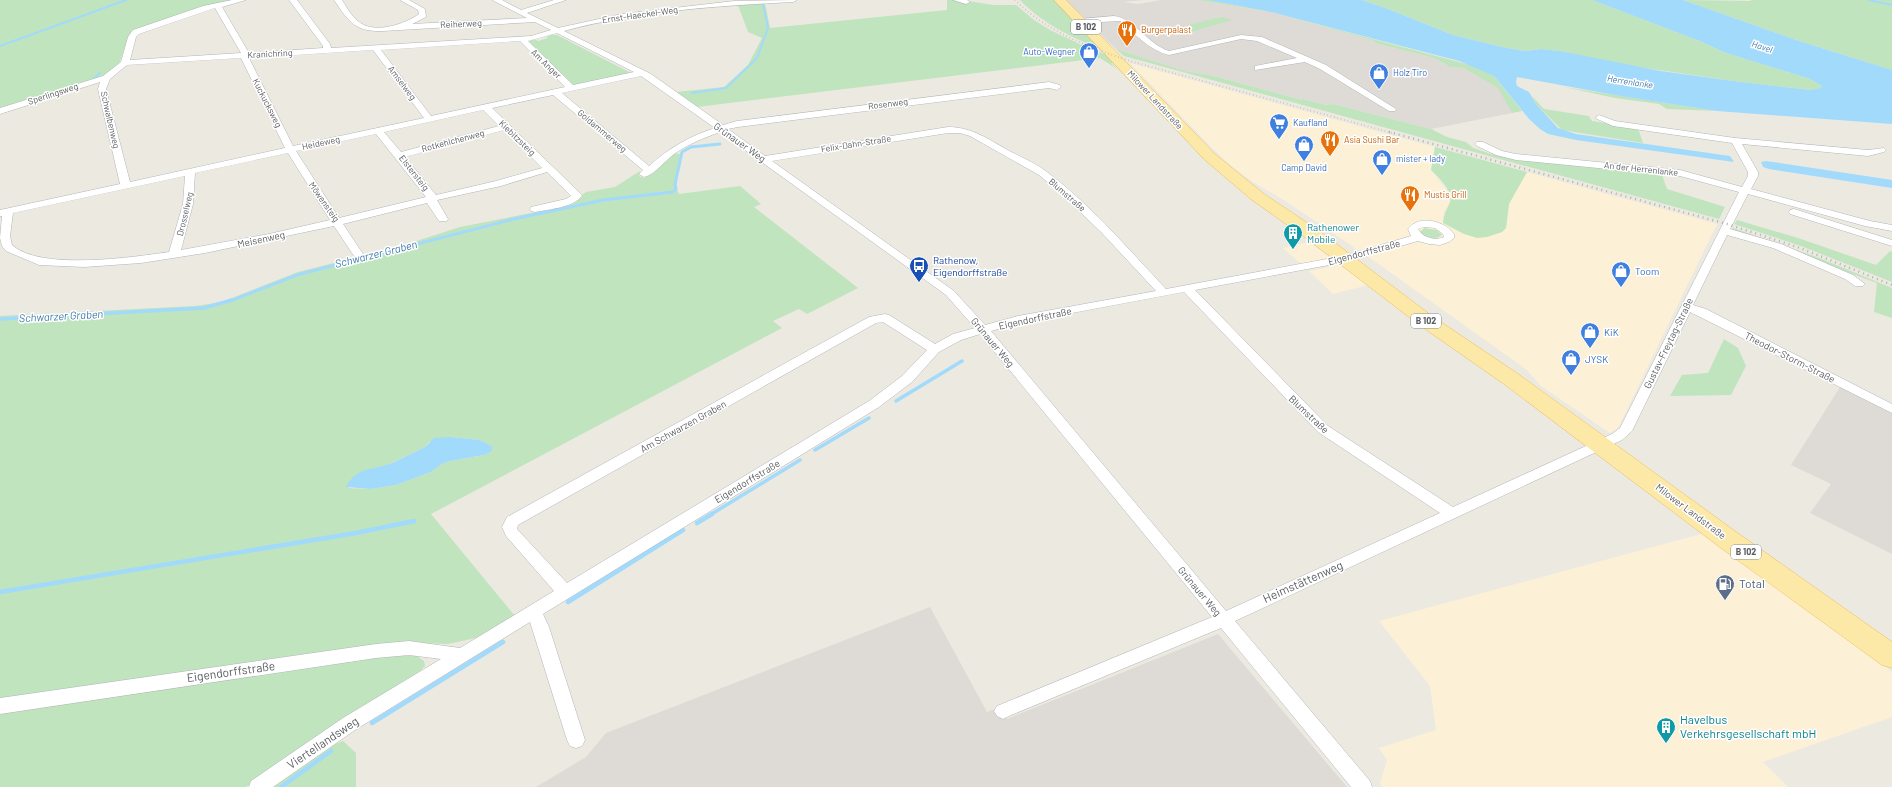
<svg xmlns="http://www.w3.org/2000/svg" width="1892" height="787" font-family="Barlow,sans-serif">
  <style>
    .commercial { fill: #fcf1d7 }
    .industrial { fill: #dedbd6 }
    .green { fill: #c0e4be; fill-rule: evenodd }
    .water { fill: #a2dafc }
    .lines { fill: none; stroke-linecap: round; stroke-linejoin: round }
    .stream-far3 { stroke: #a2dafc; stroke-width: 2 }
    .stream-far2 { stroke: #a2dafc; stroke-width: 3 }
    .stream-far1 { stroke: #a2dafc; stroke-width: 3.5 }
    .stream { stroke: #a2dafc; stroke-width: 4.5 }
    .minor-casing { stroke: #b2b5b9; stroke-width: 1 }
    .primary-casing { stroke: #ecbb5b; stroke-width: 1 }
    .minor { fill: #fff; fill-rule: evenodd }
    .primary { fill: #fce9a7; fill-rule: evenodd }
    .rail-far1 { stroke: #b0b1b2; stroke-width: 2; stroke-dasharray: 0.5 3; stroke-linecap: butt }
    .rail { stroke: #b0b1b2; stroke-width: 2.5; stroke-dasharray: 1 4; stroke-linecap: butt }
    .labels { text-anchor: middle; stroke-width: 3; stroke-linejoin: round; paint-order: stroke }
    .far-street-label { font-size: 9px; fill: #5a5e62; stroke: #fff }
    .shield { fill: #fff; stroke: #8c8e91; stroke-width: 1 }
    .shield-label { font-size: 9px; font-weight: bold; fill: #5a5e62 }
    .far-food-label { font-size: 9px; fill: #c56008; stroke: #fff; text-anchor: start }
    .far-water-label { font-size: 9px; font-style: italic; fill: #417bad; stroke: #fff }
    .far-shop-label { font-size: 9px; fill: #366cbe; stroke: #fff; text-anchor: start }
    .street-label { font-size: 10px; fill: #5a5e62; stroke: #fff }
    .culture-label { font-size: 10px; fill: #0d838f; stroke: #fff; text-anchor: start }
    .transit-label { font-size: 10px; fill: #164399; stroke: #fff; text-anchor: start }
    .shop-label { font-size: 10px; fill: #366cbe; stroke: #fff; text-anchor: start }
    .water-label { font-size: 11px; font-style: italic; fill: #417bad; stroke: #fff }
    .near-street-label { font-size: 12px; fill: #5a5e62; stroke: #fff }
    .near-service-label { font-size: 12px; fill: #4e5e75; stroke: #fff; text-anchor: start }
    .near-culture-label { font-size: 12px; fill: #0d838f; stroke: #fff; text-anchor: start }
  </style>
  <rect width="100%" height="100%" fill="#ece9e1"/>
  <path class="commercial" d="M1130 63 1435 147 1431 170 1450 194 1451 201 1444 212 1443 223 1464 234 1487 237 1502 232 1506 228 1509 204 1527 172 1717 224 1618 428 1610 433 1541 386 1527 370 1380 265 1287 202 1253 182 1235 169 1213 149Z
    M1309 242 1328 256 1326 259 1301 264 1283 248Z
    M1340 265 1368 285 1333 294 1309 271Z
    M1705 533 1892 672V717L1763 762 1788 787H1382L1380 784 1387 760 1379 748 1436 730 1430 686 1379 621Z"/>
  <path class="industrial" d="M1065 0H1143L1123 2 1138 4 1161 0H1197L1271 12 1371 40 1378 44 1434 58 1450 67 1463 68 1499 88 1512 113 1431 129 1333 104 1328 105 1303 99 1302 100 1210 75 1185 71 1116 49Z
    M1840 387 1892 413V554L1810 513 1831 484 1791 465Z
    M930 607 987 712 1000 707 1007 719 1218 634 1347 787H536L586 757 606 733Z"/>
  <path class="green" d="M0 0H236L205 7 128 38 119 64 105 76 0 110Z
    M947 0H962L993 5H1016L1034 20 1050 30 1092 50 1108 55 1116 63H1111L1117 69 1100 58 697 107 676 92 724 87 748 65 762 38 748 32 738 5 765 3 770 28 947 10Z
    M1020 0H1055L1103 50C1073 38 1043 24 1020 0Z
    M1197 0H1208L1271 12 1489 70 1522 111 1512 113 1498 88 1463 68 1450 67 1434 58 1378 44 1371 40 1271 12Z
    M1362 0H1592L1702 42 1726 53 1810 79 1822 86 1821 89 1811 90 1741 82 1625 65 1560 51 1541 49 1525 51 1502 47 1453 35 1383 7Z
    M1683 0 1752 1 1750 0H1892V70L1799 41Z
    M1224 17 1232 20 1184 34 1174 29 1216 18Z
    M551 35H557L631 73 575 85 570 84 526 42 534 39 538 41 548 38 546 37Z
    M1116 49 1185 71 1210 75 1302 100 1303 99 1327 105 1333 104 1431 129 1447 137 1466 142 1473 148 1491 154 1514 158 1582 165 1583 167 1661 172 1667 189 1725 207 1719 219 1124 56Z
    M1564 87 1717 111 1667 109 1659 104 1615 98Z
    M1532 96 1544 109 1589 116 1592 121 1638 128 1643 143 1562 130 1536 104Z
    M1435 147 1527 172 1509 204 1506 228 1502 232 1487 237 1477 238 1464 234 1443 223C1444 213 1447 210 1450 202 1454 191 1438 177 1431 170Z
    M672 153 680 154 676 187 679 194 740 186 761 204 754 207 858 288 807 314 799 309 773 321 782 328 431 514 515 616 480 637 448 644 419 643 0 701V316L195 306 222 302 298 272 401 246 460 227 567 206 586 192 615 187 640 171 639 176 644 178 654 172ZM451 437 480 440 493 447 491 452 484 455 450 461 442 464 431 472 396 485 371 489 348 488 383 467 425 447 429 442Z
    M1737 220 1798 238 1876 265 1890 251 1892 252V282L1801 246 1734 224Z
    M1424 228 1437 230 1442 235C1435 241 1425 238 1420 232Z
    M1733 228 1817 257 1892 288V318L1874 312 1877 283 1732 230Z
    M1724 339 1738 348 1746 366 1731 395 1670 396 1682 375 1708 373Z
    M387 656H417L424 661 425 666 420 671 333 726 246 787H0V713Z
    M343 741 356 753V787H271L328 747Z"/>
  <path class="water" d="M1208 0H1362L1383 7 1453 35 1502 47 1525 51 1541 49 1560 51 1661 71 1741 82 1811 90 1821 88 1822 86 1810 79 1726 53 1702 42 1592 0H1683L1799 41 1892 70V124L1717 111 1620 96 1517 77 1516 82 1517 86 1529 92 1536 104 1558 128 1576 134 1730 156 1734 162 1576 140 1548 134 1540 129 1529 119 1494 76 1459 61 1271 12Z
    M1766 161 1892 180V188L1769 169 1763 167 1761 162Z
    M451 437 480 440 493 447 491 452 484 455 450 461 442 464 431 472 396 485 371 489 346 487 347 484 354 476 362 471 390 464 425 447 434 438Z"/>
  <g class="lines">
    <path class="stream-far3" d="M1869 0 1892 5
      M0 46 126 0
      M92 80 100 73
      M692 93 726 88 757 58 768 28 763 4"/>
    <path class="stream-far2" d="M230 301 297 275 514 219 603 200 673 192 676 189 675 184 682 152 691 147 720 144"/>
    <path class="stream-far1" d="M0 319 204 308 232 300
      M896 401 962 361
      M815 450 869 418
      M710 515 800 460"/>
    <path class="stream" d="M697 523 712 514
      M0 592 356 533 414 521
      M568 602 683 530
      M372 723 503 642
      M281 787 331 751"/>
    <g class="minor-casing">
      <path id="minor" d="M232 0H246L222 7 249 53 323 48V46L289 0H297L330 44 331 48 531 36 551 30 535 22 383 31C355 32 349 22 334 0H342C347 8 353 19 362 24 378 33 405 24 419 14L418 10 400 0H409L425 9 426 17 412 24 527 18 492 0H502L521 10 554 0H566L527 13 558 28 622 14 734 1 797 0 793 2C717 6 638 11 564 31L651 74 723 125 737 121 1049 82 1060 85 1061 87 1057 90 1049 88 738 127 728 129 765 156 948 127C970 127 985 137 1004 148 1018 156 1034 162 1047 172 1091 205 1128 249 1166 289L1343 256 1411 236 1408 229C1419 214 1445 221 1454 234V238L1449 242 1440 245 1429 244 1418 241 1345 262 1195 290 1328 426 1453 507 1612 434 1620 428 1739 192 1680 176 1516 160 1496 155 1477 146 1475 144 1477 142H1483L1502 151 1516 154 1680 170 1742 187 1748 176V172L1732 143 1613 126 1595 118 1599 115 1615 121 1735 138 1868 150 1884 148 1886 150 1884 152 1868 156 1742 144 1758 172V176L1751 189 1870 221 1892 225V231L1865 226 1748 194 1730 229 1781 244 1853 275 1865 284 1863 286H1855L1845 279 1773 248 1727 235 1693 305 1706 309 1892 404V413L1690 312 1632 431 1622 440 1235 621 1370 781 1372 787H1351L1221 628 1009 716 1003 719 997 716 994 711 997 706 1212 617 980 334 961 340 939 352 912 382 879 407 543 614 549 627 585 740 582 746 576 748 570 746 567 740 530 622 355 730 273 787H249L251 781 343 718 441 659 409 655 376 658 0 714V698L376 644 409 641 460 648 554 591 506 536 502 527 507 517 869 317 885 314 889 315 935 344 953 334 975 328 946 295 720 132C704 138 688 144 674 154 664 161 656 174 644 177L639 174 643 170 553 95 492 108 581 194 582 196C572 208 549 209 535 212L531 211 530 209 531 207 566 199 571 196 547 172 501 186 437 200 448 219 447 221H439L427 203 343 224 363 254 358 257 354 256 334 226 205 253 141 263 84 267 39 265 6 251 2 246 0 238 2 216H0V210L120 184 98 89 100 82 0 114V108L103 76 121 62 128 37 133 30 203 6ZM215 8 241 53 130 60 136 37 139 34ZM557 33 634 72 573 85 528 41ZM520 41 565 87 431 116 381 50ZM373 50 424 118 293 146 249 58ZM241 58 285 148 130 182 106 89 110 79 127 65ZM641 76 715 128C690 136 669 148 649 166L562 93ZM483 110 499 126 401 152 384 132ZM504 130 542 168 496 181 436 195 405 157ZM948 133H960L970 136 1039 175 1059 192 1101 232 1156 291 1018 316 985 325 954 291 772 161ZM376 134 426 197 339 218 296 151ZM288 153 330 220 269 234 181 250 193 204 195 173ZM185 176 183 204 169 252C134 257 40 271 12 245L10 236 13 213ZM1424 227 1435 228 1443 234 1444 237C1435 241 1423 238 1418 229ZM1184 292 1318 432 1440 513 1226 611 991 331 1019 323ZM883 322 927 350 902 376 869 401 567 583 517 529 518 525 876 323Z
        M953 0H967L970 2 966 4Z
        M1114 16C1136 19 1147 44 1169 51L1241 35 1262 37 1326 65 1396 109 1395 111H1389L1320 69 1305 62 1255 70V66L1297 58 1257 41 1241 39 1169 55C1149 50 1135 34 1120 21L1080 23 1076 21 1080 19Z
        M1794 209 1892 240V246L1790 214 1789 212 1790 210Z"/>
    </g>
    <g class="primary-casing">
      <path id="primary" d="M1054 0H1066L1215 154 1264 194 1318 230 1432 316 1518 374 1739 534 1892 642V668L1882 665 1721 548 1504 384 1418 324 1306 238 1252 200 1205 160Z"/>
    </g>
    <use href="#minor" class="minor"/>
    <use href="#primary" class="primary"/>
    <path class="rail-far1" d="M1015 0C1047 32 1088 47 1130 61L1392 133"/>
    <path class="rail" d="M1389 132 1727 224 1800 248 1892 285"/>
  </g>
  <defs>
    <g id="restaurant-pin" transform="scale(1)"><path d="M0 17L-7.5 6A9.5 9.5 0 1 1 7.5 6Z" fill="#e8710a" stroke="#fff"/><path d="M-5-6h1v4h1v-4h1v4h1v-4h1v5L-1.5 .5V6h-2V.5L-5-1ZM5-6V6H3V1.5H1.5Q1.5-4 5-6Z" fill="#fff"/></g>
    <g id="shop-pin" transform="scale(1)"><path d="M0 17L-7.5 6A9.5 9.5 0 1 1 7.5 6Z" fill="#3f7fe0" stroke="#fff"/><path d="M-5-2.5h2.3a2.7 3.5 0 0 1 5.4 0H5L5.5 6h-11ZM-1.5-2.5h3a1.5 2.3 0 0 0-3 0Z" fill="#fff"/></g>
    <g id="supermarket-pin" transform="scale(1)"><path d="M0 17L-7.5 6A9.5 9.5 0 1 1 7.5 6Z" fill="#3f7fe0" stroke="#fff"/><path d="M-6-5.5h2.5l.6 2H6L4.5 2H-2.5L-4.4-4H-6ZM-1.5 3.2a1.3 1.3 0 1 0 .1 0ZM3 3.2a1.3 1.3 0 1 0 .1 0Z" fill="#fff"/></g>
    <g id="building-pin" transform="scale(1)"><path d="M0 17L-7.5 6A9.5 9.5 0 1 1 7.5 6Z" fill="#0f9aa8" stroke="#fff"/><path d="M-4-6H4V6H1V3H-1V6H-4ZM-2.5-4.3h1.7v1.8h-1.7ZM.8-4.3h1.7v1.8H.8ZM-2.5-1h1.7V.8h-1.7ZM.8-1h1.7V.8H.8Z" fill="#fff"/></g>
    <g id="bus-pin" transform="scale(1)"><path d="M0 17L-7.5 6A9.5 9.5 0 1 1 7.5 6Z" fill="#1a4fb4" stroke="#fff"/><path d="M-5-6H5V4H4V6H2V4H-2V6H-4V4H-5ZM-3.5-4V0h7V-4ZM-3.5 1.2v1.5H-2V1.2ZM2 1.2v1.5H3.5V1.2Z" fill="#fff"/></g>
    <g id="fuel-pin" transform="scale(1)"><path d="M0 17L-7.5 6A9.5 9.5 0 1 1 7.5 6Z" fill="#5c6f8a" stroke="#fff"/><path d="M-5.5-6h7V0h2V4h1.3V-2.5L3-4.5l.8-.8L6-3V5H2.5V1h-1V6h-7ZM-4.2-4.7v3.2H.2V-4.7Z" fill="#fff"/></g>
  </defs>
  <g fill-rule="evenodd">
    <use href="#restaurant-pin" x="1127" y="30"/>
    <use href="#shop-pin" x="1089" y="52"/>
    <use href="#shop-pin" x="1379" y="73"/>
    <use href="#supermarket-pin" x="1279" y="123"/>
    <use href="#restaurant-pin" x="1330" y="140"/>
    <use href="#shop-pin" x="1304" y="145"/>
    <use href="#shop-pin" x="1382" y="159"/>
    <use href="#restaurant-pin" x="1410" y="195"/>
    <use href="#building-pin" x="1293" y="233"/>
    <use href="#bus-pin" x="919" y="266"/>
    <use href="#shop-pin" x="1621" y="271"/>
    <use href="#shop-pin" x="1590" y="332"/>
    <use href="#shop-pin" x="1571" y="359"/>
    <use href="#fuel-pin" x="1725" y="584"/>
    <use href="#building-pin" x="1666" y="727"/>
  </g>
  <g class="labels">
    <g class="far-street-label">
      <text transform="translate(640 15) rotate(-8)" y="3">Ernst-Haeckel-Weg</text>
      <text transform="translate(461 24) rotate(-3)" y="3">Reiherweg</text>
      <text transform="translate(270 54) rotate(-3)" y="3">Kranichring</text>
      <text transform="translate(546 64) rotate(44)" y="3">Am Anger</text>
      <text transform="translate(402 83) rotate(53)" y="3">Amselweg</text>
      <text transform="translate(53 94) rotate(-18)" y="3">Sperlingsweg</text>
      <text transform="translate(1155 100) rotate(47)" y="3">Milower Landstraße</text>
      <text transform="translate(267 103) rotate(63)" y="3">Kuckucksweg</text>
      <text transform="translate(888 104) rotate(-7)" y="3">Rosenweg</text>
      <text transform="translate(110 120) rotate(77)" y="3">Schwalbenweg</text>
      <text transform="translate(602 131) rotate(40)" y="3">Goldammerweg</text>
      <text transform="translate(517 138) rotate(44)" y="3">Kiebitzsteig</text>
      <text transform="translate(453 141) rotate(-15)" y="3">Rotkehlchenweg</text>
      <text transform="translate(321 143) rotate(-12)" y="3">Heideweg</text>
      <text transform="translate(856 144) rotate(-9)" y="3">Felix-Dahn-Straße</text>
      <text transform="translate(1641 169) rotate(6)" y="3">An der Herrenlanke</text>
      <text transform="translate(414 173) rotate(52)" y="3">Elstersteig</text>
      <text transform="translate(1067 195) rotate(41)" y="3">Blumstraße</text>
      <text transform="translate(324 202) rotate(55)" y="3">Möwensteig</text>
      <text transform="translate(185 214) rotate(-77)" y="3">Drosselweg</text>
    </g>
    <g class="shield">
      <rect x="1071" y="20" width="30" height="14" rx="3"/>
      <rect x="1411" y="314" width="30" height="14" rx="3"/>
      <rect x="1731" y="545" width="30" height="14" rx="3"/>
    </g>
    <g class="shield-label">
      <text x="1086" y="30">B 102</text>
      <text x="1426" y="324">B 102</text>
      <text x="1746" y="555">B 102</text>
    </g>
    <g class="far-food-label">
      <text x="1141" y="33">Burgerpalast</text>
      <text x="1344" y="143">Asia Sushi Bar</text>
      <text x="1424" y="198">Mustis Grill</text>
    </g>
    <g class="far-water-label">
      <text transform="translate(1762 47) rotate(18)" y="3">Havel</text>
      <text transform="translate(1630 82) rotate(9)" y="3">Herrenlanke</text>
    </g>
    <g class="far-shop-label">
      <text x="1075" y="55" text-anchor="end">Auto-Wegner</text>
      <text x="1393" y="76">Holz Tiro</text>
      <text x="1293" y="126">Kaufland</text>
      <text x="1396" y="162">mister + lady</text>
      <text x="1304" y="171" text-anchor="middle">Camp David</text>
    </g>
    <g class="street-label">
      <text transform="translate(740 142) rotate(35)" y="4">Grünauer Weg</text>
      <text transform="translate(261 239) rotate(-12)" y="4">Meisenweg</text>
      <text transform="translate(1364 252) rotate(-15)" y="4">Eigendorffstraße</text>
      <text transform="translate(1035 318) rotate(-12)" y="4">Eigendorffstraße</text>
      <text transform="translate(993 342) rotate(50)" y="4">Grünauer Weg</text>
      <text transform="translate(1668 343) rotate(-64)" y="4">Gustav-Freytag-Straße</text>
      <text transform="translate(1790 357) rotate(27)" y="4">Theodor-Storm-Straße</text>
      <text transform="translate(1309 414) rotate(43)" y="4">Blumstraße</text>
      <text transform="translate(683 426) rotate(-29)" y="4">Am Schwarzen Graben</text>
      <text transform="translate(747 481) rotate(-31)" y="4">Eigendorffstraße</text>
      <text transform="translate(1691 511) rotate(37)" y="4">Milower Landstraße</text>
      <text transform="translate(1200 591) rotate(50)" y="4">Grünauer Weg</text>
    </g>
    <g class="culture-label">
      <text x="1307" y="231">Rathenower<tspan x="1307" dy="12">Mobile</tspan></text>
    </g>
    <g class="transit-label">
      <text x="933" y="264">Rathenow,<tspan x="933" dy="12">Eigendorffstraße</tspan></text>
    </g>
    <g class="shop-label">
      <text x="1635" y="275">Toom</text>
      <text x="1604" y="336">KiK</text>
      <text x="1585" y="363">JYSK</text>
    </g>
    <g class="water-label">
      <text transform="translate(376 254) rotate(-14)" y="4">Schwarzer Graben</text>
      <text transform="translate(61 316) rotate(-3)" y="4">Schwarzer Graben</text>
    </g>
    <g class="near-street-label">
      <text transform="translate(1303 582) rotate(-24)" y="4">Heimstättenweg</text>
      <text transform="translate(231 672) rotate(-8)" y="4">Eigendorffstraße</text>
      <text transform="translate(323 743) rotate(-34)" y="4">Viertellandsweg</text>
    </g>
    <g class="near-service-label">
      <text x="1739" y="588">Total</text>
    </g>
    <g class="near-culture-label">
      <text x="1680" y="724">Havelbus<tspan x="1680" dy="14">Verkehrsgesellschaft mbH</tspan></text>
    </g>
  </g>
</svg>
